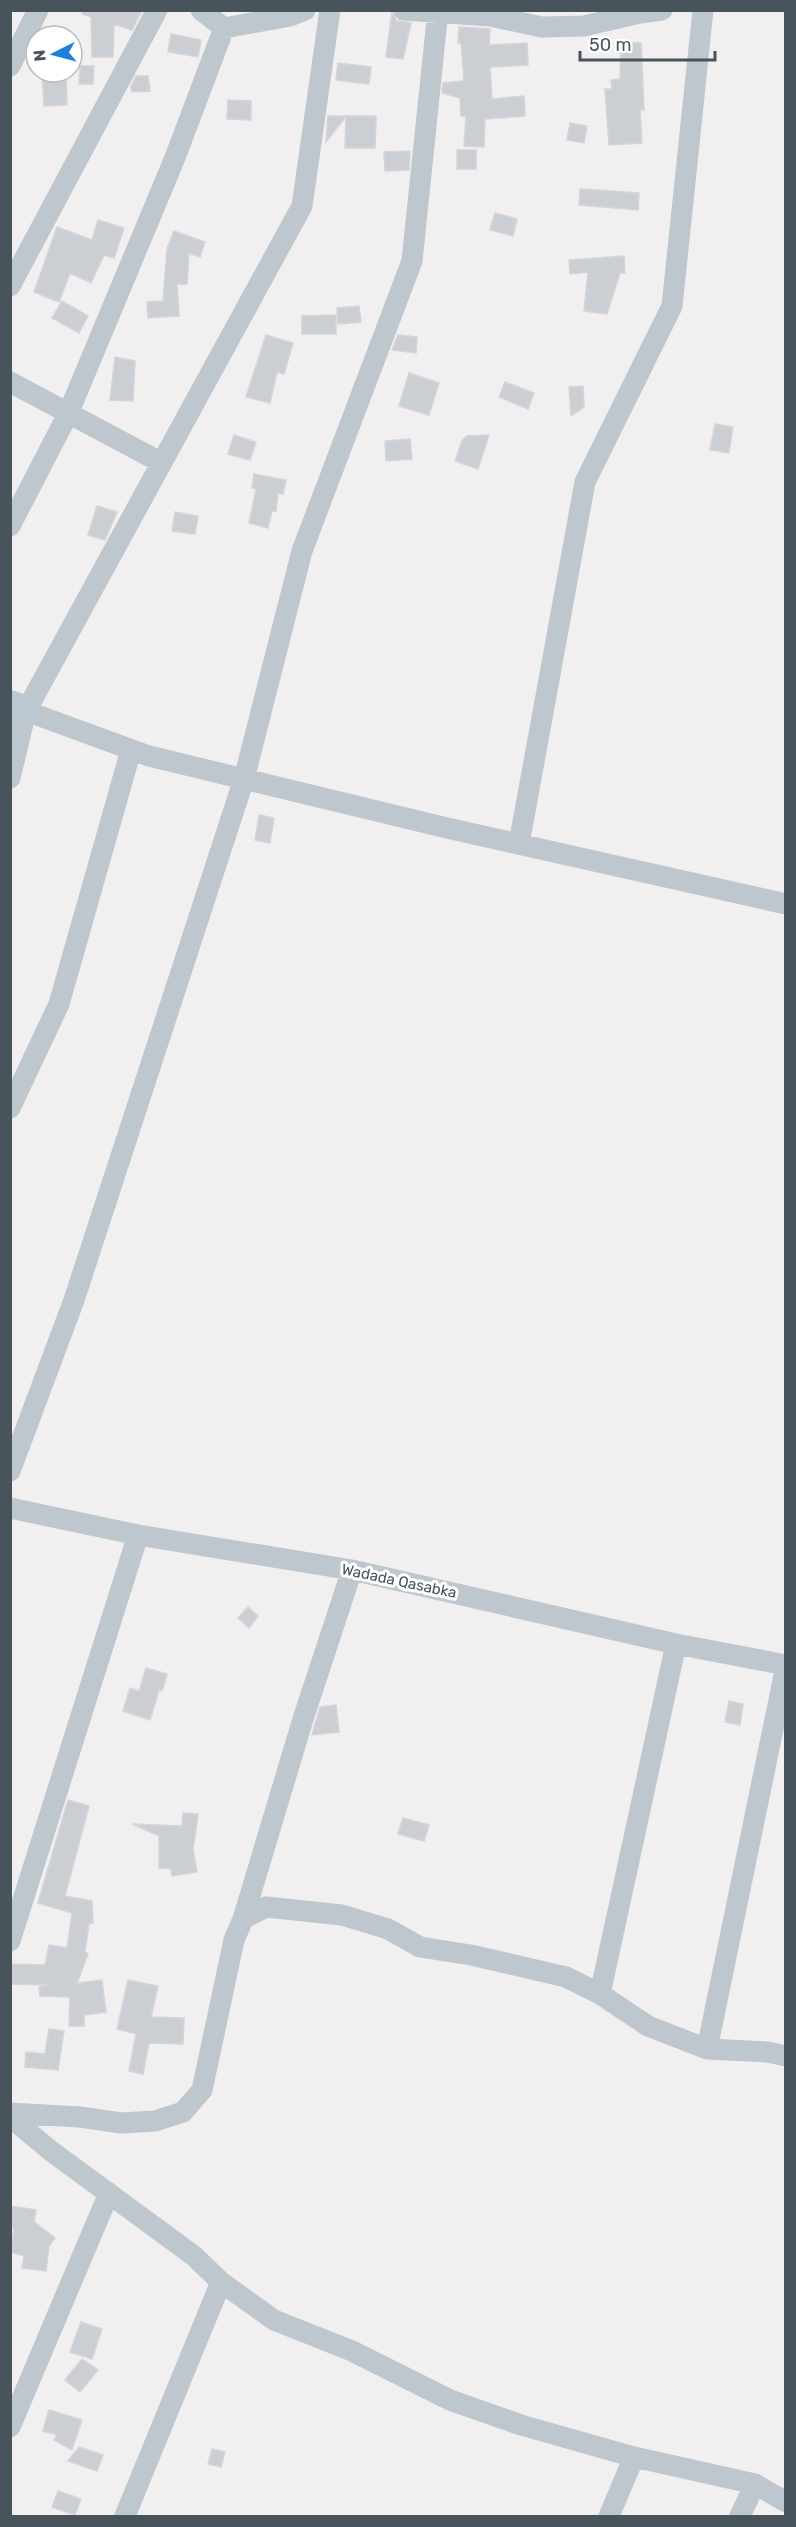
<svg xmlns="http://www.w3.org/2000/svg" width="796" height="2527" font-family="Rubik,sans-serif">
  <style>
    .building { fill: #cbced3; stroke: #d3d5da; stroke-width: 1.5 }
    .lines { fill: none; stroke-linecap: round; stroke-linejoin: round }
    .street { stroke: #bdc7cd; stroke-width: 21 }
    .secondary { stroke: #bcc9d2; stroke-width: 30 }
    .labels { text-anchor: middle; stroke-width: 6; stroke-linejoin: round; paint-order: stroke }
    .street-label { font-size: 15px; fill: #47545c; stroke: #fff }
  </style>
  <rect width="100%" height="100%" fill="#f1efef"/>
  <path class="building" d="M142 10 132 30 114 24 113 57H92L91 17 82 14V11Z
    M392 12 397 21 411 23 403 59 386 57Z
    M459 27 490 29 489 45 527 43 528 65 490 67 492 99 524 96 525 116 485 119 484 147 464 146 466 116H461L460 98 442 93 443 83 464 81 461 43H458Z
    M171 34 201 40 198 57 168 52Z
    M621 42 641 43 644 110H640L642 143 609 145 605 89H612L611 80 620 79Z
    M338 63 371 67 369 84 336 80Z
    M80 66H94L93 84H79Z
    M42 72H66L67 105 44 106Z
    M136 76H148L150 91 132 92 131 86Z
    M228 100 251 101V120L227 119Z
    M328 116H376L375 148H345L346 116 326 142Z
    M570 123 587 126 584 143 567 140Z
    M457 150H476V169H457Z
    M410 151 409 170 385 171 384 152Z
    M580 189 639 193 638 210 579 205Z
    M495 213 517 219 513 236 490 230Z
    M98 220 124 228 114 258 104 255 91 283 70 273 59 302 34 292 57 227 92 240Z
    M174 231 205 242 200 257 189 253 187 284H177L179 316 148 318 147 302 163 301 167 249Z
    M624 256 625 273H620L607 314 584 311 588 272 570 274 569 260Z
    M62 301 88 316 79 333 52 318Z
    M359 306 361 322 338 324 337 308Z
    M336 315V334H302V316Z
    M266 335 293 343 284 374 277 372 270 403 246 397Z
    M398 335 417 337 416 353 392 350Z
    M115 357 135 361 133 401 110 400Z
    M409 373 439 383 429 415 399 406Z
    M505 382 534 393 528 409 499 397Z
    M583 386 584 407 571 416 569 387Z
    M715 424 733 427 729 453 710 450Z
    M234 435 256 442 250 460 228 454Z
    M489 435 478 469 455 461 462 441 467 436Z
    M410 439 412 459 386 461 385 441Z
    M254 474 286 480 283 494 278 493 276 511H272L268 528 249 523 256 489 252 488Z
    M97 506 117 512 105 540 88 535Z
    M175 512 198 516 195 534 172 531Z
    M259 815 274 818 270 843 255 840Z
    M248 1607 258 1616 249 1628 238 1618Z
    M146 1668 167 1674 162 1691 159 1690 150 1720 123 1711 130 1688 139 1691Z
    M729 1701 743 1704 740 1725 725 1722Z
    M336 1705 339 1732 312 1735 320 1707Z
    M68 1800 89 1806 65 1896 92 1901 93 1923H89L85 1952 88 1954 77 1983 102 1980 106 2012 84 2015V2026H69L70 1997 40 1996 39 1987 49 1985 10 1984V1964L45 1965 49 1945 67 1948 72 1913 38 1903Z
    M183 1813 198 1814 193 1850 197 1872 172 1876 171 1869 159 1868V1836L132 1824 182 1826Z
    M403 1818 429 1825 424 1841 398 1834Z
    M128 1980 158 1986 151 2017 184 2018 183 2044 149 2043 143 2074 129 2071 136 2034 117 2029Z
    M49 2029 64 2031 58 2070 25 2067 26 2052 45 2054Z
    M10 2206 36 2210 34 2222 55 2238 49 2246 46 2271 22 2268 24 2256 10 2252 14 2228H10Z
    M81 2322 102 2329 92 2359 70 2352Z
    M82 2359 98 2370 80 2392 65 2380Z
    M49 2410 82 2420 72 2450 54 2440 57 2435 43 2431Z
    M79 2447 103 2455 97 2471 68 2461Z
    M212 2449 225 2452 221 2467 208 2464Z
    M58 2491 81 2499 75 2515 52 2507Z"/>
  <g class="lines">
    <path class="street" d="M201 10 224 28 290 16 305 10
      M404 10 490 16 542 27 584 26 640 13 662 10
      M10 66 38 10
      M10 286 157 10
      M10 382 162 463
      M10 526 68 414 174 160 224 28
      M26 711 149 756 447 828 786 904
      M10 778 26 711 302 206 330 10
      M519 844 585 482 672 306 703 10
      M10 1108 59 1004 131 750
      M10 1471 74 1300 244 779 302 551 412 261 438 10
      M10 1508 138 1535 352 1570 676 1644 786 1665
      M243 1919 303 1719 352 1570
      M10 1941 138 1535
      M600 1994 676 1644
      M707 2049 786 1666
      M10 2113 80 2117 121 2123 155 2121 183 2112 202 2090 234 1940 243 1919 266 1907 342 1915 388 1929 420 1947 471 1955 566 1977 600 1994 648 2026 707 2049 768 2052 786 2056
      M10 2117 51 2151 194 2256 221 2282 274 2320 352 2351 450 2400 521 2425 634 2457 755 2484 786 2502
      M10 2427 109 2193
      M125 2516 221 2282
      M609 2516 634 2457
      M740 2516 755 2484"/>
    <path class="secondary" d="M10 705 26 711"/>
  </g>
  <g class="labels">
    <g class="street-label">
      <text transform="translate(399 1581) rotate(12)" y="5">Wadada Qasabka</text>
    </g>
  </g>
  <rect width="796" height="2527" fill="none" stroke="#47545c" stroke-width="24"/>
  <g transform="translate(54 54) rotate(264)"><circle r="28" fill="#ffffff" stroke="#b5bbbe" stroke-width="1.5"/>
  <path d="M0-4.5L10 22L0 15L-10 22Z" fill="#1c80de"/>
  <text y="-9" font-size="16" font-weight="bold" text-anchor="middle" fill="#47545c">N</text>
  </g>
  <path d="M580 51v9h135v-9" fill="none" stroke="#47545c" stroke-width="3"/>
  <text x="589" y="51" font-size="18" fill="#47545c" stroke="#ffffff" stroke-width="4.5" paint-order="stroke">50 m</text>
</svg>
